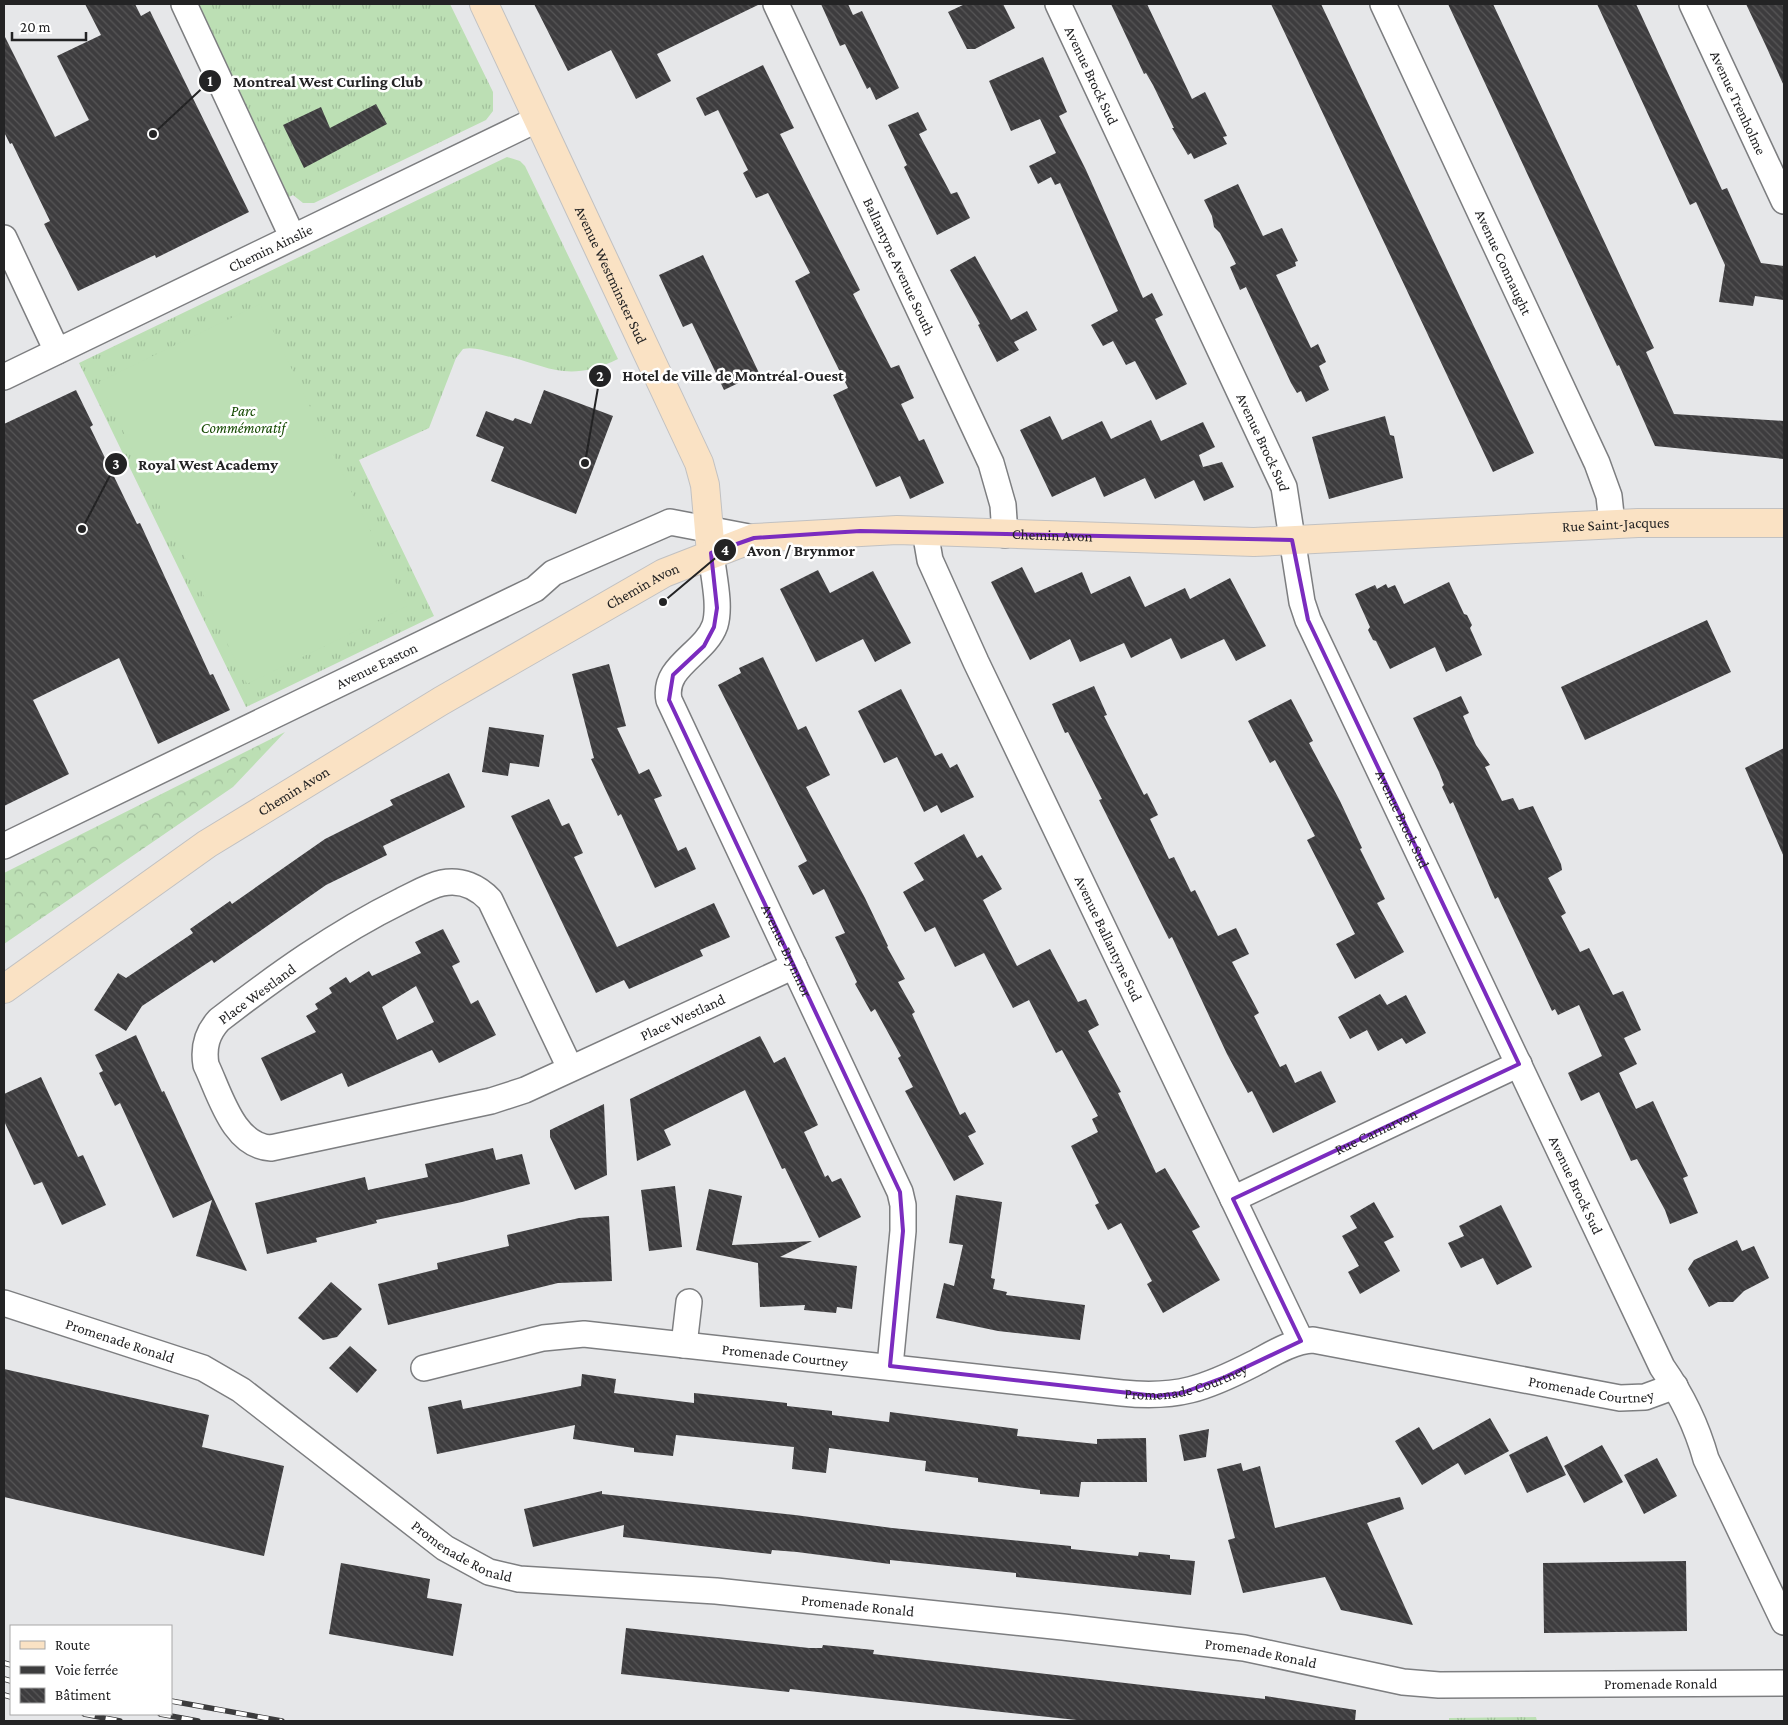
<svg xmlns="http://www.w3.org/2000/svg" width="1788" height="1725" font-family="'Crimson Pro',serif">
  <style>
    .grass { fill: url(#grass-tufts) }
    .forest { fill: url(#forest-crowns) }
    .pitch { fill: #bcdfb4 }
    .building { fill: url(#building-back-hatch); fill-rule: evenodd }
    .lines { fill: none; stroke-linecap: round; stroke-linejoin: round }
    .minor-casing { stroke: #7d7e80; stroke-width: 28 }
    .major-casing { stroke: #c1c1c2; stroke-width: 30 }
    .minor { stroke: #fff; stroke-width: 25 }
    .major { stroke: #fae2c4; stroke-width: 28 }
    .rail-casing { stroke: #3c3c3d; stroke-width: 5.5 }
    .rail { stroke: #fff; stroke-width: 4; stroke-dasharray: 11; stroke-linecap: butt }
    .marked { fill: none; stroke: #7b2cbf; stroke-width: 4; stroke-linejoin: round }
    .labels { text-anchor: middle; stroke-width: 5; stroke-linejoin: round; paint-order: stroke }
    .street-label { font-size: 15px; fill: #232324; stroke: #fff }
    .park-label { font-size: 15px; font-style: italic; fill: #144901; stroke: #fff }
    .leader { fill: none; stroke: #232324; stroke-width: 2 }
    .callout-dot { fill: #232324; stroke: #fff; stroke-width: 2 }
    .mark-label { font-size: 15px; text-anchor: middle; font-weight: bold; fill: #fff }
    .callout-label { font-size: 16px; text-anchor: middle; font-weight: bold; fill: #232324; stroke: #fff; stroke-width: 5; stroke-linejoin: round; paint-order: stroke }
  </style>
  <defs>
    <pattern id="grass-tufts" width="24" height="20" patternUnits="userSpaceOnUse" patternTransform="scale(1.25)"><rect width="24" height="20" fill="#bcdfb4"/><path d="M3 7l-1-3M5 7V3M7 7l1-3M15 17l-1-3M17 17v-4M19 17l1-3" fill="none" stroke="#a1bf9b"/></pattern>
    <pattern id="forest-crowns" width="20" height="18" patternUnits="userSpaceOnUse" patternTransform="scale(1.25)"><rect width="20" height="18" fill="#bcdfb4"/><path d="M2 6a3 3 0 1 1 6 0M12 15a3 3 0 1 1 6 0" fill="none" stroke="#a1bf9b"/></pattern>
    <pattern id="building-back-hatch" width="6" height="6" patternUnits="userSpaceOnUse" patternTransform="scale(1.25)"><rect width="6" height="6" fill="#3d3c3e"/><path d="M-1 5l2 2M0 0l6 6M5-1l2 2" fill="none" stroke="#575657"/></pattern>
  </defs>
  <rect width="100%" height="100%" fill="#e6e7e9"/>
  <path class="grass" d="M199 4H450L493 92V111L486 120 314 203H303L293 195 289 197Z
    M507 157 520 161 525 166 618 359C564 385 546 364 494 353 483 350 473 347 463 349L456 358 429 428 359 460 434 616 246 707 79 363Z
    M1536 1717 1537 1721H1449V1718Z"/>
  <path class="forest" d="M285 732 233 787 4 944V873Z"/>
  <path class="pitch" d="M260 304 407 606 247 684 99 382Z"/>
  <path class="building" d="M85 4H135L141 16 150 11 249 212 156 258 155 255 78 291 44 224 50 221 12 143 10 144 4 132V35L55 137 89 120 57 56 101 35Z
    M534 4H760L657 54 671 81 636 99 611 50 568 71Z
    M821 4H848L853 15 862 11 899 88 876 100 870 87 867 89 845 44 840 46Z
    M965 4H1003L1015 28 975 49H967L948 12Z
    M1111 4H1147L1192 99 1205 92 1227 136 1223 137 1227 144 1194 159 1191 153 1188 155 1172 128H1174L1153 85 1146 73 1144 74Z
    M1271 4H1321L1534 453 1493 472Z
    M1448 4H1493L1654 348 1646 352 1674 414 1784 421V459L1655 446 1619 365 1617 366Z
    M1597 4H1636L1722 190 1727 188 1761 263 1784 266V300L1755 296 1753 306 1719 302 1725 265 1696 202 1690 205Z
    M1746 4H1784V86L1766 46Z
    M1043 57 1067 112 1059 116 1086 170 1143 298 1152 293 1163 315 1155 319 1187 384 1156 400 1135 361 1126 365 1113 341 1103 346 1091 325 1118 311 1060 183 1055 185 1051 177 1038 184 1029 166 1056 153 1040 119 1011 131 989 81Z
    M763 65 794 128 780 134 860 290 853 294 891 368 899 365 914 398 901 404 919 441 924 439 944 483 910 499 900 476 876 487 833 395 848 388 795 281 810 273 768 193 756 198 743 173 748 170 718 110 705 116 696 98Z
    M376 104 387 124 304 168 283 125 321 107 330 128Z
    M918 112 927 130 919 134 951 194 957 192 970 218 937 235 904 167 907 165 888 125Z
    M1238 184 1263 236 1282 228 1298 261 1295 262 1296 266 1276 275 1311 348 1318 344 1326 362 1319 366 1329 390 1306 402 1301 391 1297 393 1291 383 1246 287 1240 290 1230 267 1236 264 1220 233 1214 227 1212 216 1204 200Z
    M703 255 759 373 724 390 692 323 683 327 659 275Z
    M975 256 1011 320 1027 311 1037 330 1014 342 1019 350 997 362 978 325 980 324 950 270Z
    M76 390 93 425 90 427 137 524 140 523 210 675 213 674 230 710 158 744 119 658 33 700 69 774 4 806V424Z
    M544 390 613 416 576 514 491 481 504 447 476 436 486 411 513 421 515 418 531 424Z
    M1050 416 1062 440 1102 421 1111 439 1151 420 1161 441 1203 422 1215 447 1199 455 1203 467 1222 462 1234 487 1204 501 1194 480 1155 499 1145 478 1104 497 1095 477 1052 497 1020 430Z
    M1385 416 1390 435 1394 436 1403 478 1329 499 1312 437Z
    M1022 567 1035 593 1082 572 1091 594 1130 576 1145 607 1185 588 1190 599 1230 578 1266 646 1236 661 1224 639 1181 659 1171 638 1131 658 1124 643 1080 662 1070 639 1030 660 991 582Z
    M818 570 830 593 873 571 911 643 875 662 863 639 816 662 780 589Z
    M1449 582 1464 614 1467 615 1472 625 1470 628 1482 655 1446 672 1435 647 1390 669 1376 641 1373 640 1368 630 1370 627 1355 594 1375 585 1377 589 1386 584 1388 588 1395 585 1404 604Z
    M1707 620 1731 672 1585 740 1561 687Z
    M763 657 798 730 806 726 830 775 806 787 865 898 888 946 887 947 905 979 898 982 915 1012 912 1014 960 1115 965 1112 976 1132 968 1136 984 1164 954 1181 905 1091 913 1087 898 1058 901 1056 875 1009 871 1012 855 984 857 982 835 937 845 933 824 889 813 895 798 866 807 861 718 685 741 673 739 668Z
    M609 664 626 726 617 728 639 774 649 769 662 796 654 799 678 851 686 847 696 869 655 888 621 814 618 816 591 759 594 758 572 674Z
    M1094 686 1107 715 1104 716 1144 795 1147 793 1158 815 1150 819 1169 859 1174 857 1191 892 1195 890 1218 936 1236 928 1249 954 1232 962 1259 1013 1254 1016 1280 1067 1286 1064 1295 1083 1321 1071 1336 1102 1273 1133 1252 1091 1248 1093 1227 1054 1172 937 1169 939 1099 800 1102 799 1068 732 1065 733 1052 704Z
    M901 689 935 756 942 753 950 768 957 764 974 797 941 813 937 805 924 812 897 757 884 763 858 711Z
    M1461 696 1469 713 1463 716 1476 745 1490 765 1485 767 1502 801 1513 798 1519 810 1533 806 1561 864 1562 870 1548 878 1566 913 1561 916 1580 952 1589 948 1613 995 1623 991 1641 1030 1624 1038 1637 1064 1619 1073 1636 1109 1653 1101 1688 1176 1683 1178 1698 1213 1670 1224 1665 1210 1637 1159 1631 1161 1599 1092 1581 1101 1568 1073 1602 1056 1579 1005 1558 1015 1555 1009 1552 1011 1498 897 1495 899 1453 802 1450 804 1442 787 1444 785 1439 772 1413 718Z
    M1291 699 1313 741 1309 743 1340 801 1362 848 1360 849 1385 899 1377 903 1404 952 1355 979 1336 944 1355 934 1307 840 1315 836 1275 760 1270 763 1248 721Z
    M489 727 544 735 539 767 510 763 508 776 482 772Z
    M1784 748V857L1745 768Z
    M449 773 465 807 383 846 387 855 326 885 214 963 212 960 142 1006 126 1031 94 1010 118 973 126 978 193 933 190 929 230 901 232 904 325 839 393 805 390 800Z
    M549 799 562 826 569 823 583 853 574 857 617 947 714 903 730 937 700 950 703 956 629 989 624 980 596 993 511 816Z
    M964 834 977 858 982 855 1002 889 983 900 1017 966 1050 949 1078 1002 1086 999 1099 1025 1088 1031 1121 1092 1118 1093 1156 1173 1165 1168 1200 1227 1192 1231 1220 1280 1163 1313 1147 1284 1152 1281 1121 1223 1108 1230 1095 1205 1099 1203 1071 1146 1098 1132 1092 1119 1098 1116 1062 1050 1056 1053 1029 1000 1013 1008 984 953 955 967 935 927 925 932 903 892 924 880 914 863Z
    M443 929 460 962 452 966 471 1004 478 1000 496 1035 439 1063 432 1050 348 1087 342 1073 281 1101 261 1058 316 1032 306 1016 318 1009 315 1004 332 993 329 988 346 977 350 983 369 971 372 976 421 953 415 942ZM416 986 434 1022 397 1040 382 1007Z
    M1380 994 1387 1005 1406 995 1426 1033 1406 1044 1402 1038 1378 1051 1367 1030 1350 1039 1338 1017Z
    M136 1035 162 1092 164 1091 247 1271 196 1256 212 1200 173 1218 120 1103 115 1106 99 1073 103 1071 95 1055Z
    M760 1036 774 1063 785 1057 818 1125 804 1132 825 1177 828 1175 832 1182 841 1178 861 1217 819 1238 785 1168 782 1169 745 1090 664 1130 671 1145 637 1161 630 1099Z
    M41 1077 78 1157 83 1155 106 1205 62 1225 42 1182 34 1185 4 1121V1094Z
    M604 1104 607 1175 575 1190 550 1137V1130Z
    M493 1148 496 1160 522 1154 530 1184 462 1202 376 1220 377 1223 316 1238 317 1242 267 1254 255 1203 365 1177 368 1190 428 1177 425 1164Z
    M675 1186 682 1247 649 1251 641 1190Z
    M709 1189 742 1196 732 1245 812 1241 780 1257 857 1266 852 1309 837 1307 836 1313 804 1310 805 1305 760 1307 758 1263 696 1250Z
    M956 1195 1002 1202 991 1278 995 1279 993 1289 1007 1292 1006 1295 1085 1305 1080 1340 998 1331 936 1318 944 1283 954 1286 963 1245 949 1243Z
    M1374 1202 1394 1237 1384 1242 1400 1271 1360 1294 1348 1272 1359 1266 1342 1236 1357 1228 1350 1216Z
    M1501 1205 1532 1267 1497 1285 1483 1258 1461 1268 1448 1243 1464 1236 1459 1226Z
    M609 1216 612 1281 558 1283 388 1325 378 1284 438 1269 437 1263 509 1246 507 1235 579 1218Z
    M1737 1240 1742 1251 1754 1246 1769 1278 1744 1291 1733 1302H1718L1709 1307 1688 1269 1694 1260Z
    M331 1282 362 1309 337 1337 323 1340 298 1318Z
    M350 1346 377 1370 357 1393 329 1368Z
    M4 1369 209 1415 202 1447 284 1466 264 1556 4 1497Z
    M582 1374 616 1379 614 1393 694 1403V1393L787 1403V1406L832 1411V1415L889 1422 890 1412 1018 1429 1017 1436 1097 1444V1439L1146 1438 1147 1482H1081L1079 1497 1040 1494V1490L978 1482V1478L925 1471 926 1461 829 1448 826 1473 792 1469 794 1447 676 1435 673 1456 634 1452V1448L573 1439 575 1425 437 1454 428 1407 461 1400 463 1409 581 1386Z
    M1490 1418 1509 1451 1465 1475 1458 1463 1422 1485 1395 1441 1419 1427 1433 1450Z
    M1209 1429 1206 1457 1184 1461 1179 1435Z
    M1547 1436 1566 1475 1527 1493 1509 1455Z
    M1602 1445 1623 1482 1584 1503 1564 1466Z
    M1657 1458 1677 1496 1644 1514 1624 1475Z
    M1241 1463 1243 1471 1260 1466 1275 1528 1400 1497 1404 1509 1367 1523 1413 1625 1341 1610 1325 1577 1243 1593 1228 1540 1235 1538 1217 1469Z
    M602 1491V1494L795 1515 892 1528 1071 1546V1549L1138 1556 1139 1552 1170 1555V1559L1195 1561 1191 1595 1016 1577V1573L890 1560V1564L797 1552 772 1550 771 1554 623 1537 624 1525 533 1547 524 1509Z
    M1686 1561 1687 1631 1544 1633 1543 1563Z
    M341 1563 430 1579 427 1598 462 1604 453 1656 329 1634Z
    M626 1628 809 1648H822L823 1645 874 1650 873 1654 1265 1699V1696L1356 1710 1355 1721H1086L790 1689 789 1692 621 1674Z"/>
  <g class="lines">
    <g class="minor-casing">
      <g id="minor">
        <path d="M184 4 292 236"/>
        <path id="s1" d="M776 4 991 463 1003 505 1005 535"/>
        <path id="s2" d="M1058 4 1284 487 1302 602 1308 620 1662 1367C1681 1394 1697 1427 1706 1459L1784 1622"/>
        <path id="s3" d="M1383 4 1597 463 1609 496 1612 524"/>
        <path id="s4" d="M1692 4 1784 201"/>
        <path d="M4 238 57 351"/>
        <path id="s5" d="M4 377 538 119"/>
        <path id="s6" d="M925 531 930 560 976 662 1301 1341"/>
        <path id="s7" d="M711 553C713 574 721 605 715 625 705 654 662 666 669 700L900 1192 903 1205V1231L890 1366"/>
        <path id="s8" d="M4 846 535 589 553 573 661 526 670 522 754 538"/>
        <path id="s9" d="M570 1068 490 900C478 887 461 879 442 883 428 886 414 895 401 901 336 933 276 976 219 1020 207 1033 203 1047 206 1065 220 1094 233 1146 271 1148L491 1101 525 1090 794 966"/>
        <path id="s10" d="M1233 1199 1519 1064"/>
        <path id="s11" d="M4 1303 203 1368 241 1390 445 1548 489 1572 519 1579 716 1591 1063 1627 1244 1648 1403 1682 1439 1685 1784 1683"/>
        <path d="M684 1345 689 1302"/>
        <path id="s12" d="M424 1368 543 1338 584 1334 1122 1393C1177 1399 1206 1388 1253 1364 1272 1354 1292 1341 1313 1340L1620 1398 1645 1397 1675 1386"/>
      </g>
    </g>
    <g class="major-casing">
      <g id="major">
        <path id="s13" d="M484 4 699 463 705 485 711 553"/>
        <path id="s14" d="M4 989 207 844 441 701 664 573 754 538 897 530 1254 542 1638 523H1784"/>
      </g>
    </g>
    <use href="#minor" class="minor"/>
    <use href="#major" class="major"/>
    <g class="rail-casing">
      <path id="rail" d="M4 1663 11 1665
        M4 1679 11 1681
        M4 1695 11 1697
        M171 1701 282 1721
        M84 1714 120 1721
        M160 1714 198 1721"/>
    </g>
    <use href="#rail" class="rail"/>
  </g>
  <path class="marked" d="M860 531 1292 540 1308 620 1519 1064 1233 1199 1301 1341 1225 1377 1182 1393 1156 1396 890 1366 903 1231 900 1192 669 700 673 675 704 646 714 627 717 608 711 553 754 538Z"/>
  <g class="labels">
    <g class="street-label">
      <text dy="5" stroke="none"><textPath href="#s2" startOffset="79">Avenue Brock Sud</textPath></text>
      <text dy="5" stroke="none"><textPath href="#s4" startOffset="109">Avenue Trenholme</textPath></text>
      <text dy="5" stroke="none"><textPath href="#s5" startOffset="296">Chemin Ainslie</textPath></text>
      <text dy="5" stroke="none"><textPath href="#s3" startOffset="285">Avenue Connaught</textPath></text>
      <text dy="5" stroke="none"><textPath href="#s1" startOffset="290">Ballantyne Avenue South</textPath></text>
      <text dy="5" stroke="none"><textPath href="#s13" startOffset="299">Avenue Westminster Sud</textPath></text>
      <text dy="5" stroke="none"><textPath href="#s2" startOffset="484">Avenue Brock Sud</textPath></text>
      <text dy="5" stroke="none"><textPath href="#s14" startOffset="1740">Rue Saint-Jacques</textPath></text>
      <text dy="5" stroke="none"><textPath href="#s14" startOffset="1176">Chemin Avon</textPath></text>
      <text dy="5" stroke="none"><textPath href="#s14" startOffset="756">Chemin Avon</textPath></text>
      <text dy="5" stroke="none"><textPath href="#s8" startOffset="414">Avenue Easton</textPath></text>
      <text dy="5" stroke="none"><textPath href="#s14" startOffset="351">Chemin Avon</textPath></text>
      <text dy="5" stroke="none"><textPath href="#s2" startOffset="889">Avenue Brock Sud</textPath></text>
      <text dy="5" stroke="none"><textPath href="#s6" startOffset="448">Avenue Ballantyne Sud</textPath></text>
      <text dy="5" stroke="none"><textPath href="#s7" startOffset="441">Avenue Brynmor</textPath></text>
      <text transform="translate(257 994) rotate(-36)" y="5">Place Westland</text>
      <text dy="5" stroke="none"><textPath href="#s9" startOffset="1096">Place Westland</textPath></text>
      <text dy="5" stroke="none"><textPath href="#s10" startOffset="158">Rue Carnarvon</textPath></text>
      <text dy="5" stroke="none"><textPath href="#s2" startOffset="1294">Avenue Brock Sud</textPath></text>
      <text dy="5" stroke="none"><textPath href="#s11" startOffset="122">Promenade Ronald</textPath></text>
      <text dy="5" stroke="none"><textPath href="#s12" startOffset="366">Promenade Courtney</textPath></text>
      <text dy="5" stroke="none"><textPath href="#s12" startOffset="771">Promenade Courtney</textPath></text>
      <text dy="5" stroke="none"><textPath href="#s12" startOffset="1190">Promenade Courtney</textPath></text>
      <text dy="5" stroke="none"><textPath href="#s11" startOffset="528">Promenade Ronald</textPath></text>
      <text dy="5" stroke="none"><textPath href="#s11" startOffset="932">Promenade Ronald</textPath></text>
      <text dy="5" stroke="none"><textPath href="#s11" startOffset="1338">Promenade Ronald</textPath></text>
      <text dy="5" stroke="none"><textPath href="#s11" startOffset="1741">Promenade Ronald</textPath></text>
    </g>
    <g class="park-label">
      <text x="243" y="416">Parc<tspan x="243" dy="17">Commémoratif</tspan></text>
    </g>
  </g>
  <path class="leader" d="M153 134L210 81M585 463L600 376M82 529L116 464M663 602L725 550"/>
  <g class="callout-dot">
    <circle cx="153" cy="134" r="5"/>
    <circle cx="585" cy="463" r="5"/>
    <circle cx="82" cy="529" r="5"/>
    <circle cx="663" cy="602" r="5"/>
    <circle cx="210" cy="81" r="12"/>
    <circle cx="600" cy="376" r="12"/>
    <circle cx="116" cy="464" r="12"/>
    <circle cx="725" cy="550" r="12"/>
  </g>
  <g class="mark-label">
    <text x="210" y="86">1</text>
    <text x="600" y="381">2</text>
    <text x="116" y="469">3</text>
    <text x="725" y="555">4</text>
  </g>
  <g class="callout-label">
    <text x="328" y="87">Montreal West Curling Club</text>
    <text x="733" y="381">Hotel de Ville de Montréal-Ouest</text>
    <text x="208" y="470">Royal West Academy</text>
    <text x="801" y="556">Avon / Brynmor</text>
  </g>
  <rect width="1788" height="1725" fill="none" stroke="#232324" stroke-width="10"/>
  <rect x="10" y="1625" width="162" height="90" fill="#ffffff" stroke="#a7a7a7"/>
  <rect x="20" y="1641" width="25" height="8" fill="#fae2c4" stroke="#a7a7a7"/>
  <text x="55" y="1650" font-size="15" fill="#232324">Route</text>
  <rect x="20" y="1666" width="25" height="8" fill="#3c3c3d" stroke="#a7a7a7"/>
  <text x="55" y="1675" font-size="15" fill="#232324">Voie ferrée</text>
  <rect x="20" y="1688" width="25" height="15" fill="url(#building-back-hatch)" stroke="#a7a7a7"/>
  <text x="55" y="1700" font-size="15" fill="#232324">Bâtiment</text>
  <path d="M12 32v8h74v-8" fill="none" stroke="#232324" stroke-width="2.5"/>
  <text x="20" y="32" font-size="15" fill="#232324" stroke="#ffffff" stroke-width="4" paint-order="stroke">20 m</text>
</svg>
